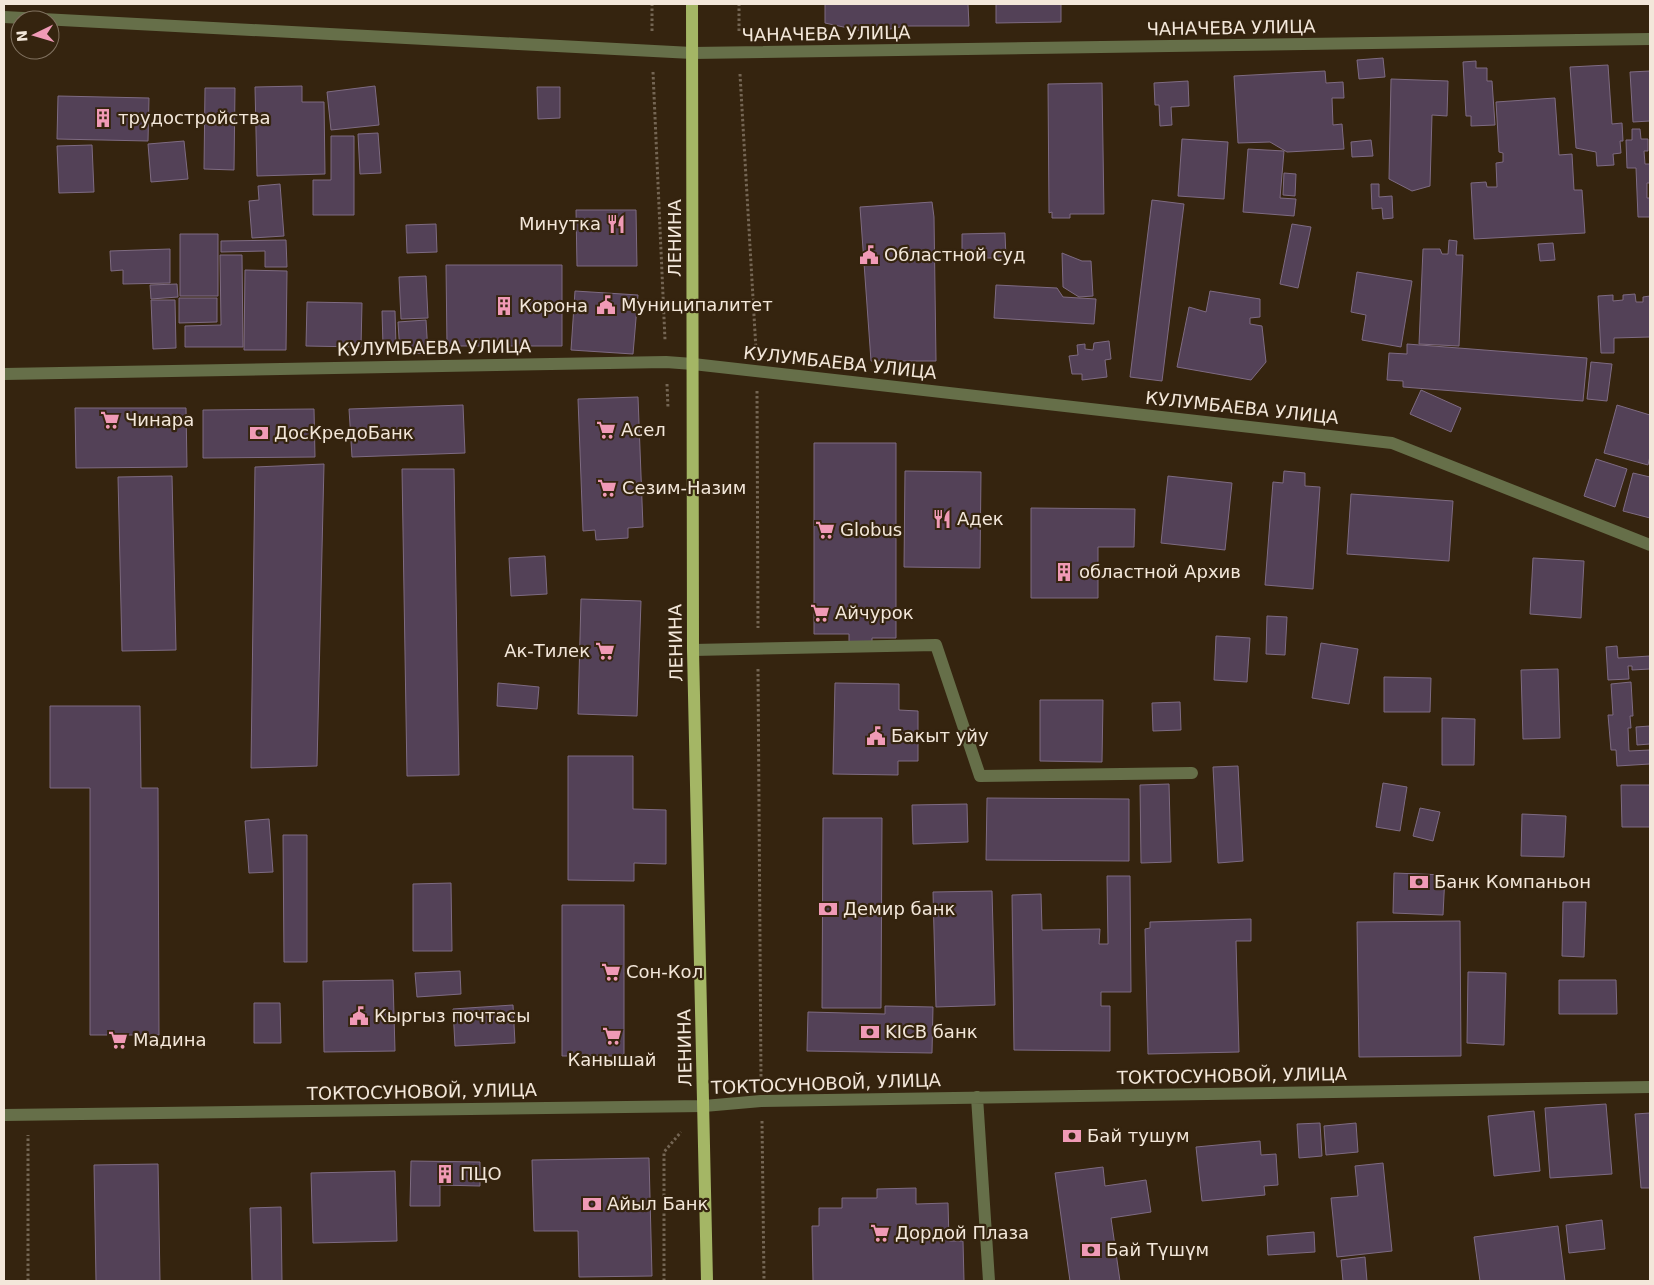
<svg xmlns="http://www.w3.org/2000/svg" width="1654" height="1285" font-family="'DejaVu Sans',sans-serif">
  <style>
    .building { fill: #534157; stroke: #7e6b82 }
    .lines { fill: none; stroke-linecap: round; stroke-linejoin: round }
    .path { stroke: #756654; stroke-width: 3; stroke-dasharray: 2.5 2.5; stroke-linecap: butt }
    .minor { stroke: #666f49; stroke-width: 12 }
    .major { stroke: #a4b665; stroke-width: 12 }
    .labels { text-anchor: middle; stroke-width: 4.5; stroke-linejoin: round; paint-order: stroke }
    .street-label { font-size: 18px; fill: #f3e7da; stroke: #35240f }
    .poi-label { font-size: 18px; fill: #f3e7da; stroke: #35240f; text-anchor: start }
  </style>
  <rect width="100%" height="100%" fill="#35240f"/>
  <path class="building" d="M825 4H968L969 26H905L871 33 825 23Z
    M996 4H1061V22L996 23Z
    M1383 58 1385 77 1359 79 1357 60Z
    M1476 61V68H1487V81H1492L1495 125 1471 126V116H1466L1463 62Z
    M1608 65 1612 124 1622 123 1623 141H1620L1621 153 1613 154 1614 165 1597 166 1596 152 1576 148 1570 67Z
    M1325 71 1326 83 1343 82 1344 98H1332L1333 125 1342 124 1344 149 1287 152 1270 142 1238 143 1234 76Z
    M1650 71V121L1633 122 1630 72Z
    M1391 79 1448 81 1447 116 1432 115 1430 186 1412 191 1389 179Z
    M1188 81 1189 106 1171 107 1172 125 1160 126 1159 105H1155L1154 83Z
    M1102 83 1104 214H1070V218H1052V212L1049 213 1048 84Z
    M302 86V102H324L325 174 257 176 255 87Z
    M375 86 379 125 331 130 327 92Z
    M537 87H560V118L538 119Z
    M205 88H235L234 170 204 169Z
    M58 96 149 98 148 141 57 139Z
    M1555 98 1559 155 1572 154 1574 190H1582L1585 233 1474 239 1471 183 1486 182 1487 187H1497L1496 163 1503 162V153L1499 152 1496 102Z
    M1632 129H1640L1641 139H1648V151H1644L1645 164H1650V183H1647V198H1650V217H1638L1636 168H1627L1626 140H1632Z
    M378 133 381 173 360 174 358 134Z
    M331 136H354V215H313V180H331Z
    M1182 139 1228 142 1224 199 1178 196Z
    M1371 140 1373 156 1352 157 1351 142Z
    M184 141 188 179 151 182 148 144Z
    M92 145 94 192 59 193 57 146Z
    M1248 149 1284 151 1280 198 1296 199 1294 216 1243 212Z
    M1284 173 1296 174 1295 196 1283 195Z
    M280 184 284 236 252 238 249 201 259 200 258 186Z
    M1371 184H1379V197L1392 196 1393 218 1383 219 1382 208 1372 209Z
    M1152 200 1184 204 1162 381 1130 377Z
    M932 202 934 217 936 361H871L860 207Z
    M576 210H636L637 266H577Z
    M436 224 437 252 407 253 406 225Z
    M1292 224 1311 227 1298 288 1280 284Z
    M1005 233 1006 258H962V234Z
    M180 234H218V296H180Z
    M286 240 287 267H265V251L221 252V241Z
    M1449 240 1457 241 1456 255H1463L1459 346 1419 344 1423 249H1440L1442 254H1448Z
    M1553 243 1555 260 1540 261 1538 244Z
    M170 249V283L123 284V270L111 271 110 251Z
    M1062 253 1082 261H1091L1093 296 1079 297 1063 287Z
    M220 255H242L243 347H185V326L221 325Z
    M446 265H562V346H447Z
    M245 270 287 271 286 350H244Z
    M1357 272 1412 281 1401 347 1362 340 1366 315 1351 312Z
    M426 276 428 318 401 319 399 277Z
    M177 284 178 297 151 299 150 285Z
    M996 285 1057 288 1063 297 1096 299 1094 324 994 318Z
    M575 291 638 295 633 354 571 350Z
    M1210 291 1260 299V317L1250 318V324L1262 326 1266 362 1251 380 1177 367 1189 307 1206 312Z
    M1635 294 1636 302H1643V297L1650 296V337L1614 338V353H1601L1598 296 1613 295V301L1623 300V295Z
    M179 298H217V322L179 323Z
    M151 300H175L176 348 153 349Z
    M307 302 362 303 361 347 306 346Z
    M382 311H395L396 346H383Z
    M426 320 428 353 400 354 398 322Z
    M1109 341 1111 359 1105 360 1107 377 1082 380V374H1072L1069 356 1078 355 1077 345 1085 344V349L1093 350 1094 343Z
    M1407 344 1587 358 1583 401 1403 387V381L1387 380 1389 353 1407 354Z
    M1591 362 1612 364 1607 401 1587 399Z
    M1421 390 1461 408 1451 432 1410 414Z
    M638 397 643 527 628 528V538L596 540 595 530 583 531 578 399Z
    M463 405 465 453 352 457 349 409Z
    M1617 405 1650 415V456L1648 465 1604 453Z
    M75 408H186L187 467 76 468Z
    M314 409 315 457 203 458V410Z
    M814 443H896V638H872V642H849V634H814Z
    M1596 459 1627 469 1615 507 1584 496Z
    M324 464 317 766 251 768 255 467Z
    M402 469H454L459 775 407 776Z
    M905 471 981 472 980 568 904 567Z
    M1284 471 1305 473V486L1320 487 1313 589 1265 585 1273 482 1283 483Z
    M1633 473 1650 477V518L1623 511Z
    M172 476 176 650 122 651 118 477Z
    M1168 476 1232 483 1225 550 1161 543Z
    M1351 494 1453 501 1449 561 1347 554Z
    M1031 508 1135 509 1134 547H1098V598H1031Z
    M545 556 547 594 511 596 509 558Z
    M1533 558 1584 561 1581 618 1530 614Z
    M581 599 641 601 637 716 578 714Z
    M1267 616 1287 617 1285 655 1266 654Z
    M1216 636 1250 638 1247 682 1214 680Z
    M1321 643 1358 649 1349 704 1312 698Z
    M1617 646 1618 658 1650 656V669L1632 670V666H1628L1629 679 1608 680 1606 647Z
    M1558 669 1560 738 1523 739 1521 670Z
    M1384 677 1431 678 1430 712H1384Z
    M1631 682 1633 716H1630L1631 728H1628L1629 751 1650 750V764L1617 766 1616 750H1611L1608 715H1613L1611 684Z
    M498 683 539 687 537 709 497 706Z
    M835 683 899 684V710L918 711V761H898V775L833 774Z
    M1040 700H1103L1102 762 1040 761Z
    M1180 702 1181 730 1153 731 1152 703Z
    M50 706H140L141 788H158L159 1035H90V788H50Z
    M1442 718 1475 719 1474 765H1442Z
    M1650 726V744L1637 745 1636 727Z
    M568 756H633V809L666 810V864L634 863V881L568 880Z
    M1238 766 1243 861 1218 863 1213 767Z
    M1383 783 1407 787 1400 831 1376 827Z
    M1169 784 1171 862 1141 863 1140 785Z
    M1621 785H1650V827H1622Z
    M987 798 1129 799V861L986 860Z
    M967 804 968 842 913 844 912 805Z
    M1420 808 1440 812 1433 841 1413 836Z
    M1522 814 1566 816 1564 857 1521 856Z
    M823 818H882L881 1008H822Z
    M269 819 273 872 249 873 245 821Z
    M283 835H307V962H284Z
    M1394 873 1445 875 1443 915 1393 913Z
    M1107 876H1130L1131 992H1101V1006H1110V1051L1014 1050 1012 895 1041 894 1042 930 1100 929 1099 944H1108Z
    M451 883 452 951H413V884Z
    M992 891 995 1005 936 1007 933 892Z
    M1563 902H1586L1584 957 1562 956Z
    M562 905H624V1056H562Z
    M1251 919V941H1236L1239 1052 1148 1054 1145 929 1150 928V922Z
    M1460 921 1461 1056 1359 1057 1357 922Z
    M460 971 461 994 417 997 415 973Z
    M1468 972 1506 973 1504 1045 1467 1043Z
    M393 980 395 1051 324 1052 323 981Z
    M1559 980H1616L1617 1014H1559Z
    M254 1003H280L281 1043H254Z
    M513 1005 515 1043 455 1046 453 1009Z
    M885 1006 933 1007 932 1053 807 1051 808 1012 885 1014Z
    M1606 1104 1612 1174 1550 1178 1545 1108Z
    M1534 1111 1540 1171 1494 1176 1488 1116Z
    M1650 1113V1188H1641L1635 1114Z
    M1320 1123 1322 1156 1299 1158 1297 1124Z
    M1356 1123 1358 1152 1326 1155 1324 1126Z
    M1260 1141 1261 1155 1276 1154 1278 1185 1264 1186 1265 1195 1202 1201 1196 1147Z
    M649 1158 652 1276 579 1277 578 1231H534L532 1160Z
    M411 1161 480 1162V1186L440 1185V1206H410Z
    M1383 1163 1392 1251 1337 1257 1331 1198 1358 1196 1355 1166Z
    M158 1164 160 1281H96L94 1165Z
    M1103 1167 1105 1186 1146 1180 1151 1212 1111 1218 1120 1281H1070L1055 1173Z
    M395 1171 397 1241 313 1243 311 1173Z
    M916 1188V1204L948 1203 949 1241H963L964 1281H813L812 1226H819V1208H842V1198H877V1189Z
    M281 1207 282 1281H252L250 1208Z
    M1602 1220 1605 1249 1569 1253 1566 1225Z
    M1558 1226 1565 1281H1480L1474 1237Z
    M1314 1232 1315 1252 1268 1255 1267 1236Z
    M1365 1257 1367 1281H1343L1341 1260Z"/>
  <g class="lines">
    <path class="path" d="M652 31V4
      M739 31V4
      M653 72 665 340
      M740 74 756 350
      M667 384 668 408
      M757 391 758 628
      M758 669 761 1080
      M762 1121 764 1281
      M28 1281V1135
      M664 1281V1152L681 1132"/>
    <path class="minor" d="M4 17 692 53 1650 39
      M4 374 666 362 693 364 1392 443 1650 545
      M693 650 936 645 980 776 1192 773
      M977 1097 989 1281
      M4 1115 704 1106 761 1101 1650 1087"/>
    <path class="major" d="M692 4 693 650 707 1281"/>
  </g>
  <defs>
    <g id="building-bare" transform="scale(1.5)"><path d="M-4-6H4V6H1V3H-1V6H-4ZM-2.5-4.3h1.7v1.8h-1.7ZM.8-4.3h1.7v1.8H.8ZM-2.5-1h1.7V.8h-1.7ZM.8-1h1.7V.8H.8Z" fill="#f09ab6" stroke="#35240f" stroke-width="2.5" paint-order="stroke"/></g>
    <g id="restaurant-bare" transform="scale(1.5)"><path d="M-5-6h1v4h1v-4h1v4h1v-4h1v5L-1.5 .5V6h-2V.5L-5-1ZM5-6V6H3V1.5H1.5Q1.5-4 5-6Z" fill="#f09ab6" stroke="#35240f" stroke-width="2.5" paint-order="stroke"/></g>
    <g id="civic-bare" transform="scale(1.5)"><path d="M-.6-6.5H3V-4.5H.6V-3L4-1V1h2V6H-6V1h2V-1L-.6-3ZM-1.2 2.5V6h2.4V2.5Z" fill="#f09ab6" stroke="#35240f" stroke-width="2.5" paint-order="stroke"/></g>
    <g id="supermarket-bare" transform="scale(1.5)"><path d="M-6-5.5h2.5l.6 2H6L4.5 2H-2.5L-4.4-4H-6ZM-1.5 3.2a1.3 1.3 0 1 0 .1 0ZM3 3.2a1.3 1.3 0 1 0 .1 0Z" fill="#f09ab6" stroke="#35240f" stroke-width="2.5" paint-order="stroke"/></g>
    <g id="bank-bare" transform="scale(1.5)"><path d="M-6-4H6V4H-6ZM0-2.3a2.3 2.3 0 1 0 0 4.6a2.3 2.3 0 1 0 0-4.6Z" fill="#f09ab6" stroke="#35240f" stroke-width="2.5" paint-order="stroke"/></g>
  </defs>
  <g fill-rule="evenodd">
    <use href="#building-bare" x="103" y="118"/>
    <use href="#restaurant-bare" x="616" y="224"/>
    <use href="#civic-bare" x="869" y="255"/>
    <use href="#civic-bare" x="606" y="305"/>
    <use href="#building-bare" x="504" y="306"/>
    <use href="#supermarket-bare" x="110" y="420"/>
    <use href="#supermarket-bare" x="606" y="430"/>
    <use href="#bank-bare" x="259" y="433"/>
    <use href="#supermarket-bare" x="607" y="488"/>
    <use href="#restaurant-bare" x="942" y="519"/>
    <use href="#supermarket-bare" x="825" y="530"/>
    <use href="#building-bare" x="1064" y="572"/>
    <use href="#supermarket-bare" x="820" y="613"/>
    <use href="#supermarket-bare" x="605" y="651"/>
    <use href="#civic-bare" x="876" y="736"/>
    <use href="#bank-bare" x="1419" y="882"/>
    <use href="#bank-bare" x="828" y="909"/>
    <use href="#supermarket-bare" x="611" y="972"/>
    <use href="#civic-bare" x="359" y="1016"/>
    <use href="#bank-bare" x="870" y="1032"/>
    <use href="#supermarket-bare" x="612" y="1036"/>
    <use href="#supermarket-bare" x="118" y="1040"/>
    <use href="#bank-bare" x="1072" y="1136"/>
    <use href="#building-bare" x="445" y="1174"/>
    <use href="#bank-bare" x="592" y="1204"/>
    <use href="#supermarket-bare" x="880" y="1233"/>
    <use href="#bank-bare" x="1091" y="1250"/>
  </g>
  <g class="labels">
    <g class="street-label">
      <text transform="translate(1231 28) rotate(-1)" y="6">ЧАНАЧЕВА УЛИЦА</text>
      <text transform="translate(826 34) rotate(-1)" y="6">ЧАНАЧЕВА УЛИЦА</text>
      <text transform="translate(675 238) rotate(-90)" y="6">ЛЕНИНА</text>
      <text transform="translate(434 348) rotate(-1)" y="6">КУЛУМБАЕВА УЛИЦА</text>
      <text transform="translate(840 363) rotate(6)" y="6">КУЛУМБАЕВА УЛИЦА</text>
      <text transform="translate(1242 408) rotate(6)" y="6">КУЛУМБАЕВА УЛИЦА</text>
      <text transform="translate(676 643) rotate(-91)" y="6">ЛЕНИНА</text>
      <text transform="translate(685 1048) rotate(-91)" y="6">ЛЕНИНА</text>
      <text transform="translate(1232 1076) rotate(-1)" y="6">ТОКТОСУНОВОЙ, УЛИЦА</text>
      <text transform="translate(826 1084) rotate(-2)" y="6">ТОКТОСУНОВОЙ, УЛИЦА</text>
      <text transform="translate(422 1092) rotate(-1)" y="6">ТОКТОСУНОВОЙ, УЛИЦА</text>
    </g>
    <g class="poi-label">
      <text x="118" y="124">трудостройства</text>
      <text x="601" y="230" text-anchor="end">Минутка</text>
      <text x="884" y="261">Областной суд</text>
      <text x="621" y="311">Муниципалитет</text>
      <text x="519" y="312">Корона</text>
      <text x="125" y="426">Чинара</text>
      <text x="621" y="436">Асел</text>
      <text x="274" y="439">ДосКредоБанк</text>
      <text x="622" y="494">Сезим-Назим</text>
      <text x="957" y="525">Адек</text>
      <text x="840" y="536">Globus</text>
      <text x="1079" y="578">областной Архив</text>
      <text x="835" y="619">Айчурок</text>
      <text x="590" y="657" text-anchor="end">Ак-Тилек</text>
      <text x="891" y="742">Бакыт уйу</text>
      <text x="1434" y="888">Банк Компаньон</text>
      <text x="843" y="915">Демир банк</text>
      <text x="626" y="978">Сон-Кол</text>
      <text x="374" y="1022">Кыргыз почтасы</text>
      <text x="885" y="1038">KICB банк</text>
      <text x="133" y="1046">Мадина</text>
      <text x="612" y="1066" text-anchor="middle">Канышай</text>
      <text x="1087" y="1142">Бай тушум</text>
      <text x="460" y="1180">ПЦО</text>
      <text x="607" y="1210">Айыл Банк</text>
      <text x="895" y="1239">Дордой Плаза</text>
      <text x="1106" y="1256">Бай Түшүм</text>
    </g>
  </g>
  <rect width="1654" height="1285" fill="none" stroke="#f3e7da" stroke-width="10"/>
  <g transform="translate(35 35) rotate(265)"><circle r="24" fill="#35240f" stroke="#817260"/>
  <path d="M0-4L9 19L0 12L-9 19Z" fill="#f09ab6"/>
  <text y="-8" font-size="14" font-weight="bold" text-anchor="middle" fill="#f3e7da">N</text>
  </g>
</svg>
